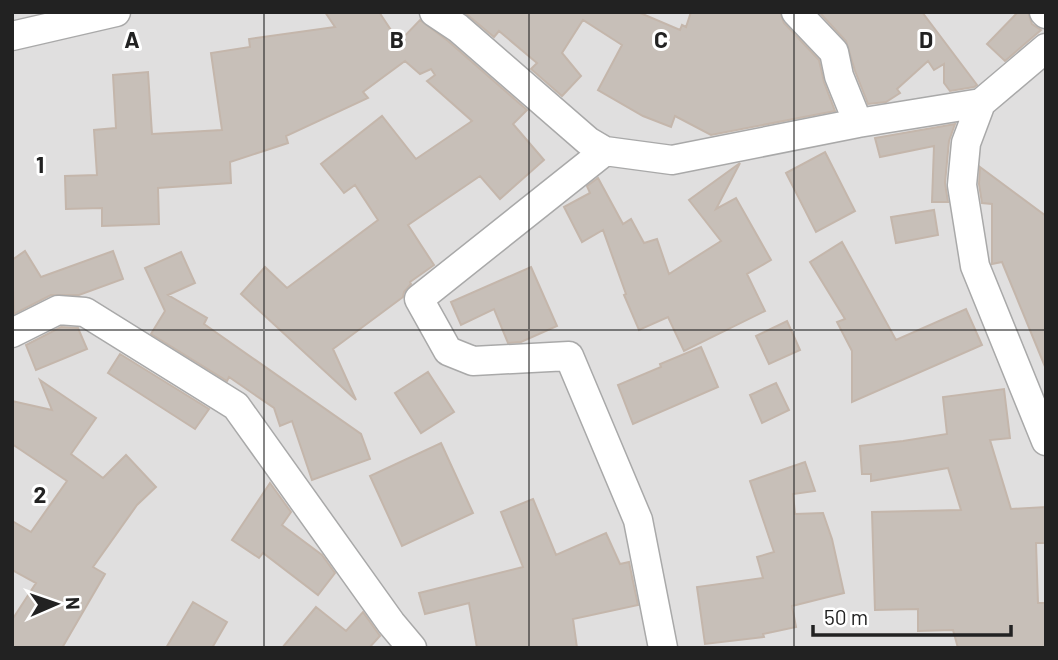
<svg xmlns="http://www.w3.org/2000/svg" width="1058" height="660" font-family="Barlow,sans-serif">
  <style>
    .residential { fill: #e0dfdf }
    .building { fill: #c7bfb8; stroke: #c4b6ab; stroke-width: 2 }
    .lines { fill: none; stroke-linecap: round; stroke-linejoin: round }
    .minor-casing { stroke: #a9a9a9; stroke-width: 31 }
    .minor { stroke: #fff; stroke-width: 28 }
    .grid { fill: none; stroke: #222; stroke-width: 2; stroke-opacity: 0.55 }
    .grid-label { font-size: 23px; text-anchor: middle; font-weight: bold; fill: #222; stroke: #fff; stroke-width: 6; stroke-linejoin: round; paint-order: stroke }
  </style>
  <rect width="100%" height="100%" fill="#f2efe9"/>
  <path class="residential" d="M12 12H1046V648H12Z"/>
  <path class="building" d="M325 12H379L399 42 420 20 448 41 527 110 513 124 544 160 500 199 480 176 408 225 434 265 410 282 411 284 404 292 403 297 333 349 356 400 241 294 265 267 287 288 378 220 355 185 344 193 321 164 382 116 416 159 472 121 427 81 435 75 431 69 420 74 405 61 363 92 368 98 286 136 288 143 230 162 231 183 158 188 159 224 102 226V208L66 209 65 176 97 175 94 130 116 128 113 75 148 72 152 134 222 130 211 53 250 47 249 39 335 27Z
    M464 12H638L680 30 682 25 686 27 691 12H780L784 23 819 60 824 82 835 111 711 135 675 116 671 127 643 116 598 90 622 45 583 20 562 53 581 76 562 96 531 69 537 63 499 31 494 37Z
    M819 12H922L977 85 974 87 950 91 944 83V64L934 70 928 61 897 89 900 93 886 102 868 104 855 71 846 41Z
    M1018 12H1028L1032 24 1041 30 1005 61 987 44Z
    M955 124 949 141 945 183 948 202H932L934 146 880 157 875 138Z
    M825 152 855 211 816 232 786 173Z
    M740 163 716 209 736 198 771 260 747 274 765 311 684 351 668 317 639 330 624 295 626 294 603 230 582 242 564 207 590 193 587 186 598 178 623 224 631 219 644 243 657 239 669 274 721 241 689 200Z
    M980 167 1046 216V369L1002 262 992 264V204L982 203 979 184Z
    M934 210 938 235 896 243 891 217Z
    M842 242 896 340 966 309 982 345 852 402V351L837 322 845 319 810 262Z
    M25 251 41 277 113 251 123 279 79 295H51L14 314 12 260Z
    M181 252 195 283 168 295 207 318 204 324 361 434 370 459 312 480 292 421 280 426 274 408 229 377 227 381 151 334 165 311 145 268Z
    M531 267 557 326 521 342 508 343 494 309 461 325 451 302Z
    M787 321 800 350 769 364 756 336Z
    M61 327 78 328 87 349 36 370 26 345Z
    M701 347 718 387 633 424 618 385 661 367 660 364Z
    M120 354 209 409 195 429 108 373Z
    M428 372 454 412 421 433 395 393Z
    M40 380 96 418 71 454 103 478 126 455 156 487 137 505 93 567 105 574 62 648H12V620L36 583 12 570V521L31 532 67 481 12 444V401L52 410Z
    M776 383 789 410 762 423 750 395Z
    M1004 389 1010 438 990 440 1011 509 1046 507V543H1036L1038 603H1046V648H958L953 630 918 631V609L875 610 872 512 961 510 948 468 871 481V474H862L860 446 903 441 947 434 943 397Z
    M441 443 473 513 402 546 370 476Z
    M805 462 815 491 793 494 795 514 823 513 832 539 844 593 792 606 796 627 763 634 764 637 705 644 697 587 763 578 757 557 774 552 750 481Z
    M270 483 291 512 282 525 322 555 335 573 318 595 263 553 259 558 232 540Z
    M533 499 556 555 606 533 620 564 629 562 638 605 573 619 577 648H477L469 603 425 614 419 593 523 567 501 512Z
    M193 602 227 622 212 648H166Z
    M316 607 346 631 363 612 380 636 369 648H282Z"/>
  <g class="lines">
    <g class="minor-casing">
      <path id="minor" d="M434 12 458 28 588 141 605 151 672 160 858 123 981 103
        M796 12 834 52 839 76 858 123
        M1044 12 1046 14
        M12 36 116 12
        M1046 48 981 103 966 143 962 185 975 266 1046 441
        M605 151 419 299 448 351 473 361 569 356 638 520 663 648
        M12 333 58 310 85 312 236 406 391 623 412 648"/>
    </g>
    <use href="#minor" class="minor"/>
  </g>
  <path class="grid" d="M264 12V648M529 12V648M794 12V648M12 330H1046"/>
  <g class="grid-label">
    <text x="132" y="48">A</text>
    <text x="397" y="48">B</text>
    <text x="661" y="48">C</text>
    <text x="926" y="48">D</text>
    <text x="40" y="173">1</text>
    <text x="40" y="503">2</text>
  </g>
  <rect width="1058" height="660" fill="none" stroke="#222222" stroke-width="28"/>
  <g transform="translate(56 604) rotate(88)" stroke="#ffffff" stroke-width="5" paint-order="stroke">
  <path d="M0-5L12 26L0 18L-12 26Z" fill="#222222"/>
  <text y="-10" font-size="19" font-weight="bold" text-anchor="middle" fill="#222222">N</text>
  </g>
  <path d="M813 625v10h198v-10" fill="none" stroke="#222222" stroke-width="3.5"/>
  <text x="824" y="625" font-size="21" fill="#222222" stroke="#ffffff" stroke-width="5" paint-order="stroke">50 m</text>
</svg>
